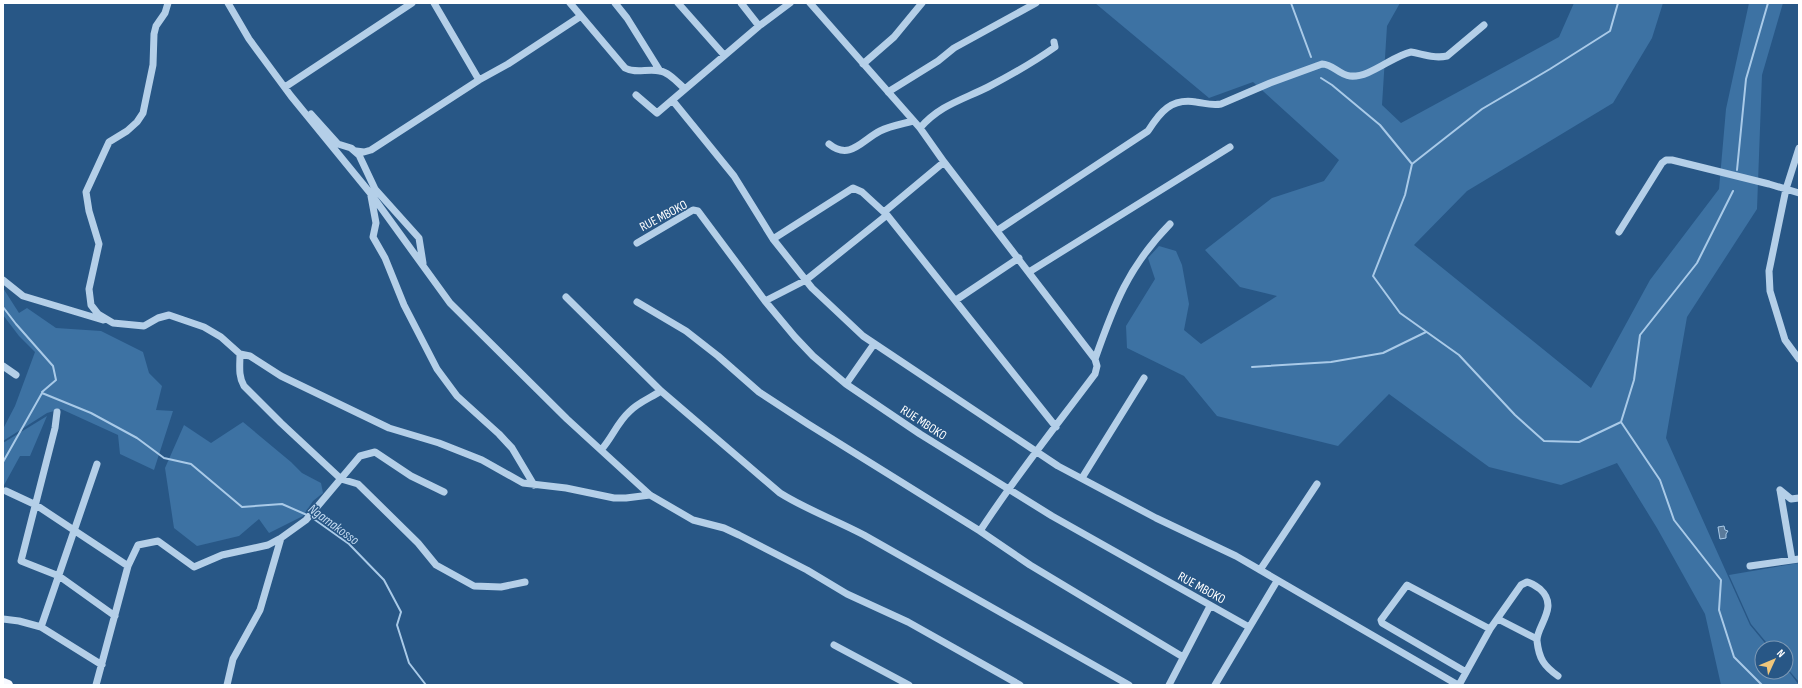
<svg xmlns="http://www.w3.org/2000/svg" width="1802" height="688" font-family="'Sofia Sans Condensed',sans-serif">
  <style>
    .green { fill: #3d72a3 }
    .water { fill: #5a7a9a; stroke: #a9cae8 }
    .lines { fill: none; stroke-linecap: round; stroke-linejoin: round }
    .stream { stroke: #a9cae8; stroke-width: 2 }
    .minor { stroke: #b4cfe8; stroke-width: 7 }
    .major { stroke: #f6f9fe; stroke-width: 10 }
    .labels { text-anchor: middle; stroke-width: 3; stroke-linejoin: round; paint-order: stroke }
    .street-label { font-size: 13px; fill: #fff; stroke: #285786 }
    .water-label { font-size: 14px; font-style: italic; fill: #c0d8ef; stroke: #285786 }
  </style>
  <rect width="100%" height="100%" fill="#285786"/>
  <path class="green" d="M1095 3H1400L1387 26 1382 105 1401 123 1559 37 1574 3H1663L1652 38 1613 103 1467 191 1414 245 1591 388 1650 280 1719 189 1726 109 1749 3H1783L1762 75 1757 209 1687 317 1666 438 1750 625 1769 648H1762V672H1786V668L1799 685H1721L1705 614 1657 528 1617 463 1561 485 1489 467 1389 394 1338 446 1217 416 1184 376 1127 348 1126 326 1155 279 1148 258 1159 246 1176 251 1182 265 1189 304 1184 330 1201 344 1277 296 1240 287 1205 250 1272 198 1324 181 1339 160 1253 82 1209 98Z
    M3 288 19 313 27 308 56 328 101 331 143 352 149 373 162 386 156 410 173 411 154 470 120 454 118 435 61 409 47 413 3 441V429L15 406 35 352 19 336 3 315Z
    M47 416 30 456H20L3 487V443Z
    M243 422 291 462 302 473 321 483 323 493 313 501 303 516 269 533 259 519 239 536 197 546 174 528 165 468 184 425 211 443Z
    M1799 563V682L1786 667V648H1771L1751 624 1729 575Z"/>
  <path class="water" d="M1724 526 1725 530 1728 531 1726 534V538L1720 539 1718 527Z"/>
  <g class="lines">
    <path class="stream" d="M1291 3 1311 57
      M1321 78 1332 85 1380 125 1412 164 1405 195 1373 276 1400 313 1459 355 1515 415 1544 441 1579 442 1621 422 1660 480 1674 520 1721 580 1719 610 1734 657 1762 685
      M1412 164 1482 109 1550 69 1610 31 1618 3
      M1737 170 1746 79 1768 3
      M3 307 16 324 53 366 56 380 42 392
      M1252 367 1331 362 1383 353 1426 332
      M1621 422 1634 380 1640 335 1697 263 1733 191
      M3 462 42 393 91 413 137 438 164 458 191 464 242 507 282 504 307 515
      M311 517 349 544 384 580 401 612 397 625 409 663 426 685"/>
    <path class="minor" d="M168 3 165 13 156 26 154 34 153 65 143 113 137 122 127 131 109 142 86 192 89 211 99 244 89 289 91 305 98 314 113 323 144 326 158 318 169 315 204 327 221 337 240 354 250 356 281 376 389 428 439 443 482 460 523 483 566 488 614 498H626L650 495
      M228 3 249 39 291 96 371 194 450 303 567 419 650 495 693 520 724 528 739 535 807 570 847 594 908 622 1020 685
      M434 3 479 80
      M570 3 625 68C636 74 648 68 660 71 669 72 678 83 685 89
      M615 3 627 18 660 71
      M678 3 724 55
      M741 3 759 26
      M810 3 920 128 944 162 1095 359 1097 366 1095 374C1056 426 1015 477 980 531
      M863 64 894 37 922 3
      M285 87 412 3
      M888 92 938 61 954 48 1036 3
      M636 95 657 113 759 26 790 3
      M673 101 734 176 773 239 812 288 863 336 1058 466 1156 518 1236 556 1458 685
      M311 114 338 144 351 148 359 155 375 189 419 238 423 263
      M920 128C940 105 962 100 988 87 1011 75 1034 62 1055 47L1054 42
      M829 144C850 161 862 140 880 131 890 126 902 124 913 121
      M1799 148 1786 189 1769 271 1770 291 1785 340 1799 359
      M356 151 364 152 371 150 479 80 508 64 581 16
      M371 196 376 223 373 237 385 258 404 305 437 369 457 396 499 434 512 448 534 485
      M884 212 944 162
      M998 230 1148 131C1160 112 1171 98 1196 102 1204 103 1212 106 1221 104L1270 83 1322 64C1333 64 1339 75 1350 76 1370 78 1392 56 1411 52 1423 54 1434 59 1447 56L1484 25
      M1619 232 1662 163 1666 160H1672L1769 184 1799 193
      M773 239 853 188 862 192 887 215 1056 427
      M637 243 693 210 698 211 765 301 795 337 813 356 846 384 920 434 1052 516 1249 627
      M1029 272 1230 147
      M3 280 23 296 103 320
      M566 297 661 391 780 493C807 510 836 520 864 535L1129 685
      M956 300 1019 258
      M765 301 806 280 887 215
      M637 302 686 331 718 356 759 392 808 424 980 531 1030 565 1183 657
      M240 354C240 365 238 376 244 386L281 423 341 479 358 484 418 543 436 565 474 586 501 587 525 582
      M1095 359C1114 305 1128 267 1170 224
      M3 366 16 375
      M846 384 874 344
      M57 412 55 428 21 561 59 576 115 616
      M601 450C612 438 617 423 629 412 637 403 650 398 661 391
      M1082 478 1144 378
      M1780 490 1792 560
      M1780 490 1791 499 1799 498
      M6 491 36 505 128 566
      M1750 566 1799 559
      M1260 570 1317 484
      M3 619 19 621 41 627 102 665
      M1498 619 1537 639
      M41 627 97 464
      M834 645 909 685
      M1466 672 1382 623 1381 620 1407 585 1490 629
      M96 685 128 566 138 545 158 541 194 567 222 555 268 545 281 538 306 520 360 456 375 452 411 476 444 492
      M227 685 233 659 260 610 281 538
      M1169 685 1210 606
      M1215 685 1277 581
      M1459 685 1490 629 1521 585 1527 582C1532 583 1536 586 1540 589 1560 607 1536 626 1537 641 1539 659 1544 666 1558 676"/>
    <path class="major" d="M3 683 8 685"/>
  </g>
  <g class="labels">
    <g class="street-label">
      <text transform="translate(663 215) rotate(-28)" y="5">RUE MBOKO</text>
      <text transform="translate(924 422) rotate(33)" y="5">RUE MBOKO</text>
      <text transform="translate(1202 587) rotate(29)" y="5">RUE MBOKO</text>
    </g>
    <g class="water-label">
      <text transform="translate(334 524) rotate(36)" y="5">Ngamakosso</text>
    </g>
  </g>
  <rect width="1802" height="688" fill="none" stroke="#ffffff" stroke-width="8"/>
  <g transform="translate(1774 660) rotate(46)"><circle r="19" fill="#285786" stroke="#7e9ab6"/>
  <path d="M0-3L7 15L0 10L-7 15Z" fill="#efc67b"/>
  <text y="-6" font-size="11" font-weight="bold" text-anchor="middle" fill="#ffffff">N</text>
  </g>
</svg>
